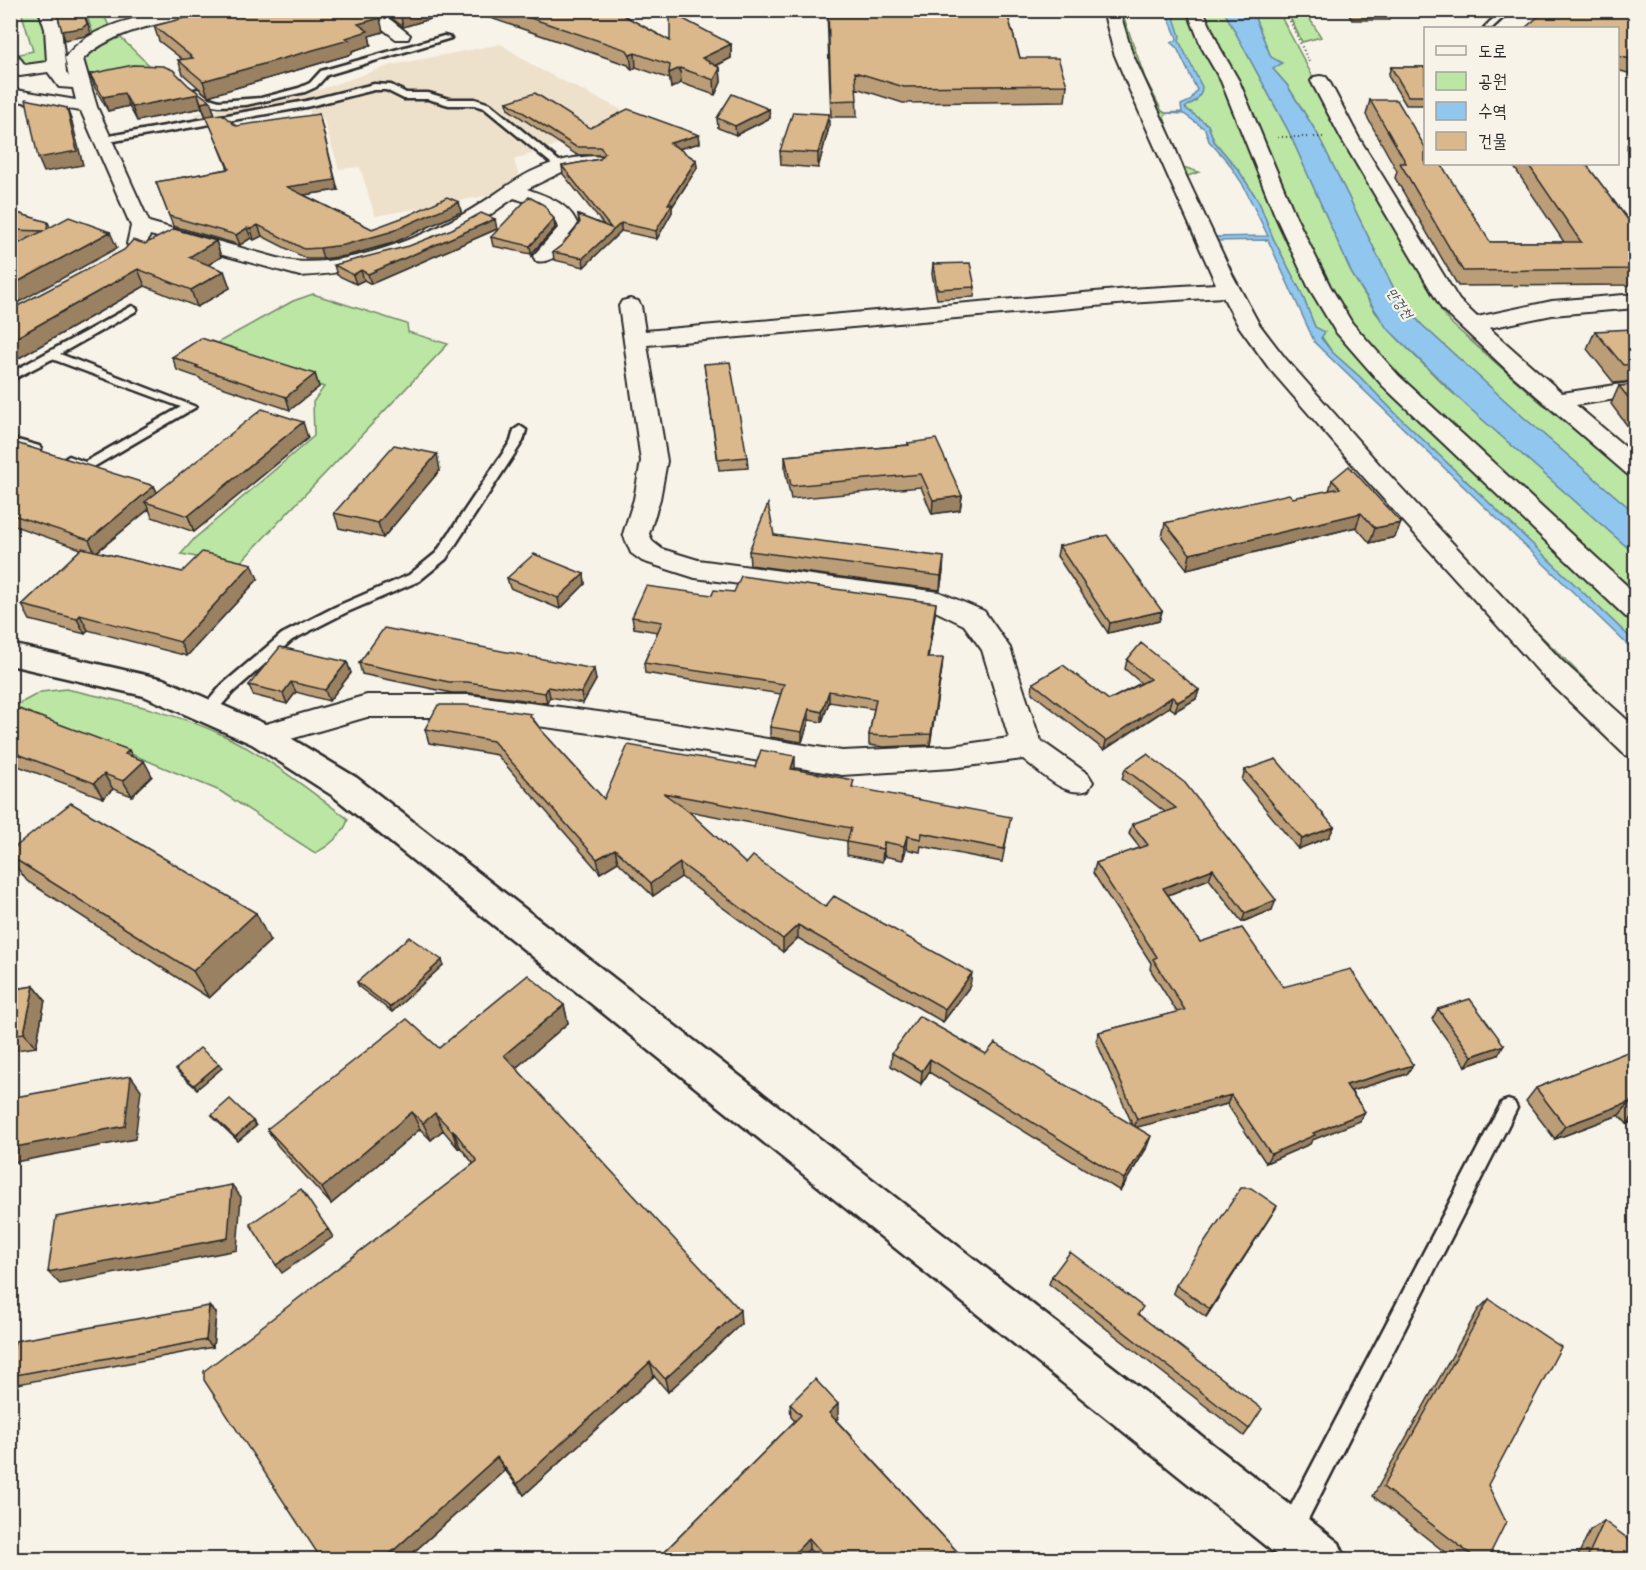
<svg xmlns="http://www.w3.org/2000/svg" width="1646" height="1570" font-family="'Balsamiq Sans','Poor Story',sans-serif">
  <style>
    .built { fill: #eee1cc }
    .green { fill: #bbe6a3; stroke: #738867; stroke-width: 1.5 }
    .water { fill: #91c7ef; stroke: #6889a1; stroke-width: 1.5 }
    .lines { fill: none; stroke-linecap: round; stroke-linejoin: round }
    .lane-casing { stroke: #2b2b2b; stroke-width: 5 }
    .street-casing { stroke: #2b2b2b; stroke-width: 4 }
    .secondary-casing { stroke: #2b2b2b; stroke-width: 5 }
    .path { stroke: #2b2b2b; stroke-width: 2; stroke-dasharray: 1 3; stroke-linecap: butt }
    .lane { fill: #f7f3e8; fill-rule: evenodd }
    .street { fill: #f7f3e8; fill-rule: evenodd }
    .secondary { fill: #f7f3e8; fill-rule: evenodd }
    .wall { fill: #bb9e78; stroke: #2b2b2b; stroke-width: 1.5 }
    .shaded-wall { fill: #998162; stroke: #2b2b2b; stroke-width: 1.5 }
    .building { fill: #dab88c; stroke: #2b2b2b; stroke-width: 1.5 }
    .labels { text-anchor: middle; stroke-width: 4.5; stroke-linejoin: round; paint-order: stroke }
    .far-water-label { font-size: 14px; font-style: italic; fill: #44525c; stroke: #f7f3e8 }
  </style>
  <rect width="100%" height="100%" fill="#f7f3e8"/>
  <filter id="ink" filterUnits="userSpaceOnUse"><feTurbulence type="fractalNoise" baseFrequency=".0167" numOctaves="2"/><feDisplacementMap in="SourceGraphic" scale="12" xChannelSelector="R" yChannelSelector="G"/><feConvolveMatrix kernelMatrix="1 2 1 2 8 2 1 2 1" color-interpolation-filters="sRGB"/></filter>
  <g filter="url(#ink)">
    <path class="built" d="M501 44 537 68 624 111 551 147 514 160 520 179 486 196 375 216 360 167 339 169 323 118 310 120V107L202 128 195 114 321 89 391 65Z"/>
    <path class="green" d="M21 11H37L44 26 49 63 23 66 20 54 33 51Z
      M85 11H102L110 28 94 36Z
      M1117 11H1121L1123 15 1145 78 1162 111 1167 114 1164 117 1180 164 1183 167 1199 172 1185 177 1235 286 1295 375 1525 620 1635 728V735L1596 699 1345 437 1295 380 1260 333 1224 275 1192 203 1176 164 1162 119 1137 74Z
      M1172 11H1192L1340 326 1635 614V642L1398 416 1360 377 1332 352 1315 327 1301 292 1273 238 1259 202 1239 171 1214 141 1208 125 1184 107 1196 101 1199 82 1179 41Z
      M1197 11H1224L1289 132 1352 274 1376 313 1396 337 1447 388 1635 554V606L1344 326Z
      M1252 11H1278L1343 134 1393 221 1443 313 1453 325 1540 402 1635 480V513L1522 416 1422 325 1399 299 1317 133 1287 85 1272 68 1279 66 1271 57Z
      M1287 11H1305L1321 37 1302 42Z
      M119 36 153 69 92 80 82 65C87 50 105 41 119 36Z
      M313 294 407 324 408 332 448 344 238 565 181 554 195 538 314 436 313 402 324 387 234 357 240 350 217 343 293 301Z
      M66 689C121 701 179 713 229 738 272 760 309 790 348 819 345 833 328 847 315 853L220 791 64 726 31 718 11 730V708L41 692Z"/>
    <path class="water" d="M1166 11H1172L1180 36 1179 41 1202 87C1201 100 1193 101 1185 108L1208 125 1214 141 1239 171 1259 202 1273 238 1301 292 1315 327 1325 332 1321 338 1332 352 1360 377 1398 416 1635 642V652L1315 343 1268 240 1213 241 1212 237 1268 236 1242 183 1228 162 1209 141 1205 129 1184 114 1166 113 1182 112 1181 105 1190 101 1197 90 1177 48 1171 43 1176 41 1177 38Z
      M1224 11H1252L1271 57 1282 63 1273 69 1287 85 1317 133 1399 299 1422 325 1522 416 1635 513V554L1467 406 1386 327 1352 274 1289 132Z"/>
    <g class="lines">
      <g class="lane-casing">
        <path id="lane" d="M1502 10H1511L1492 28H1484Z
          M444 36 451 38 327 75 316 87 305 92 246 105 219 106 207 104 191 91 198 89 209 98 219 101 261 98 299 88 310 83 321 71Z
          M374 84 391 85 406 93H428L449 99H475L490 104 565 166 557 168 484 108 474 105H449L428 99H404L386 90H374L306 107 103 143 98 140 103 137 306 101Z
          M1636 141V149H1629V145Z
          M132 306 137 309 136 311 60 354 196 407 90 469 86 470 65 463 63 460 69 456 85 462 181 407 52 359 10 381V373Z
          M520 426 526 430 523 441 446 559 419 581 345 613 292 640 233 692 213 715H203L201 711 203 707 223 684 282 634 335 607 409 575 436 553 511 441 514 430Z
          M10 438 39 446 41 449 35 453 10 445Z
          M1508 1100 1514 1102 1517 1108 1514 1114 1298 1539 1290 1542 1282 1539 1279 1531 1282 1523 1502 1102Z"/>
      </g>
      <g class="street-casing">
        <path id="street" d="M39 10H55L61 29 66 72 69 77 65 58C91 21 162 10 204 10L202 14C161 24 115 29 83 59L97 107 149 222 281 259C333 271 409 243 456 218 499 196 523 166 574 158 583 157 592 155 601 157L604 161 601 165 564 171 527 189C549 197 572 204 579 229 570 243 555 265 536 261L533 256 558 228C553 209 531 204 514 198 500 207 487 218 472 227 423 254 356 274 300 276L150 235 145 248 138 250 131 248 127 244 131 226 81 111 10 100V89L76 100 73 88 59 87 48 72 20 76 14 75 10 70V52L16 53 25 65 47 62 45 29Z
          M358 10H378L410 35 408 39H396Z
          M1103 10H1119L1132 53 1171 138 1186 176 1233 276 1259 324 1285 358 1379 464 1562 661 1636 728V758L1625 755 1542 675 1361 474 1269 368 1238 325 1223 297 1129 303 647 345 667 461 660 499 649 534 653 542 662 549 698 560 939 592 984 611 1010 648 1040 740 1088 774 1093 782 1088 790C1064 798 1042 773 1023 759L952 768 842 775 606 735 469 717H367L263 747 252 744 248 736 252 728 367 695H469L606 713 842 751 952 746 1009 738 982 650 964 625 933 610 695 578 642 561 631 553 623 534 634 499 641 461 619 306 622 301 630 299 638 301 641 306 645 331 1129 289 1216 284 1130 91 1114 53Z
          M1187 10H1203L1220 48 1239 81 1295 215 1330 286 1352 323 1399 376 1636 594V619L1626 617 1383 386 1335 331 1308 286 1275 215 1221 81 1202 48Z
          M1320 76 1326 77 1329 81 1359 138 1459 300 1477 317 1552 301 1636 294V308L1552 315 1489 328 1562 393 1636 382V396L1576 405 1636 456V477L1627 474 1510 373 1442 309 1341 138 1311 81 1314 77Z"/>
      </g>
      <g class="secondary-casing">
        <path id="secondary" d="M10 644 163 679 274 728 357 778 1339 1543 1346 1560H1283L333 796 252 744 144 696 10 665Z"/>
      </g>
      <path class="path" d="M1285 10 1310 64
        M1278 137H1324"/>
      <use href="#lane" class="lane"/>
      <use href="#street" class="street"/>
      <use href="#secondary" class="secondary"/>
    </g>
    <path class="wall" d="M382 10H460L403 27Z
      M467 10H614L670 41 731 44V58L716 66 720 68 721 82 715 95 681 83 671 88 670 79 636 67 632 70 628 65Z
      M827 10H1006L1020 58 1067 85 1065 101 903 103 856 88 857 117H831Z
      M1346 10H1391L1389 20H1352Z
      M1461 10H1484L1479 15Z
      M1635 10V75L1617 70V28Z
      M154 26 383 32 369 36 371 45 352 51V54L208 96 183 74 178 60 182 59 159 41Z
      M1391 67H1425V105H1406L1388 76Z
      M90 74 189 86 210 101 215 115 236 126 338 190 304 195 372 229 459 202 461 212 393 243 346 256 323 259H307L262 236 254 240 251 238 240 245 173 226 156 182 228 169 207 116 206 117 202 108 137 121 129 106 108 111 95 88Z
      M1370 100 1425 147 1490 242H1564L1512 164H1586L1635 229V285L1458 286 1395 178 1397 171 1366 115Z
      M507 102 590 128 699 135 700 143 678 149 696 160 697 168 672 207V212L657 239 621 231 584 267 554 260 553 252 562 245 576 228 579 223 578 215 604 225 563 174 562 166 600 159 603 156 601 155H577L508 109Z
      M769 109 770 118 736 135 718 128 717 118Z
      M829 127 818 168 781 165 780 151Z
      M10 211 48 222 50 227 117 248 10 245Z
      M555 228 531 254 493 246 491 237Z
      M497 229 371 284 364 280 356 284 337 275 334 265Z
      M216 241 221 257 208 265 224 271 230 288 197 307 145 286 12 362 10 361V310L145 244Z
      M933 264 975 287 974 297 937 299 932 274Z
      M1595 331H1635V381L1614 383 1587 349Z
      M172 357 315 374 319 387 290 410 201 380 200 378 177 370Z
      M704 364 747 457 748 468 719 470Z
      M1635 384V436L1611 404 1619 386Z
      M308 438 194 532 152 517 149 509 97 552 182 572 258 579 187 656 88 630 85 634 30 620 22 605 81 549 15 526 10 530V447L154 486 157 492Z
      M908 443 962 496 960 510 932 514 921 487 791 499 785 470V456L908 445Z
      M440 470 383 538 339 528 334 513Z
      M1332 480 1395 537 1370 543 1356 527 1187 569 1162 537 1165 523 1329 491Z
      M774 535 943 571 940 590 750 565 749 551Z
      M1059 546 1162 611 1159 621 1108 633 1057 556Z
      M584 574 585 584 560 609 510 588 507 578Z
      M734 592 935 614 928 658 942 668 930 745 884 747 869 745V735L874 709 829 702 822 722 809 720 802 742 770 737V727L781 694 645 673 644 663 658 632 634 628 632 617 712 595Z
      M1127 660 1199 690 1196 699 1175 711 1169 707 1104 750 1032 693 1033 683 1109 700 1141 683 1125 669Z
      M347 662 351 673 329 701 296 692 287 704 253 695 249 685Z
      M359 663 596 680 583 703 550 697 547 703 469 693H452L362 674Z
      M10 716 144 761 152 776 132 796 113 789 103 798 10 763Z
      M533 719 542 731 604 799 755 767 795 770 854 788 1008 831 1002 862 921 846 920 852 906 849 903 860 884 856 882 862 847 855V841L688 811 746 864 970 986 943 1022 798 938 783 952 681 877 653 896 618 862 600 873 497 755 429 743 425 729Z
      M1147 754 1272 910 1242 922 1209 879 1168 895 1200 942 1283 987 1413 1065 1407 1074 1351 1091 1365 1112 1360 1121 1312 1140 1310 1144 1266 1163 1227 1104 1136 1127 1146 1149 1120 1191 929 1072 921 1084 891 1066 892 1053 986 1054 1133 1126 1096 1041 1099 1032 1177 1012 1150 969 1151 963 1093 873 1096 863 1140 848 1129 834 1132 824 1165 812 1122 779 1125 769Z
      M1245 770 1334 827 1329 837 1298 849 1242 780Z
      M10 851 270 941 209 998 27 881 10 858Z
      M442 960 443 965 392 1012 359 987 357 982Z
      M34 986 45 1000 36 1047 10 1051V990Z
      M564 1005 568 1023 516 1068 741 1324 668 1392 654 1376 524 1495 505 1470 405 1560H322L473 1163 460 1147 458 1148 443 1130 431 1140 420 1129 331 1204 278 1146 267 1129 439 1048Z
      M1438 1009 1498 1055 1466 1066 1432 1019Z
      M1635 1049V1120L1627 1124 1619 1115 1555 1139 1526 1101 1536 1088Z
      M222 1068 197 1089 179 1073 176 1069Z
      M212 1115 253 1121 256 1126 238 1141 215 1119Z
      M1277 1206 1206 1317 1173 1293 1176 1285Z
      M1052 1276 1139 1315 1249 1429 1244 1436 1049 1284Z
      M1489 1299 1487 1560H1455L1373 1496 1478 1310Z
      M216 1313 213 1347 18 1384 10 1377V1367Z
      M790 1404 838 1418 836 1420 965 1560H819L809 1549 799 1560H656L795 1421 791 1417Z
      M1604 1521 1635 1560H1576L1590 1530Z"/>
    <path class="shaded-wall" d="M83 10 91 33 86 36 65 40 62 31Z
      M408 10H460L403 27 400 13Z
      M380 18 383 32 369 36 371 45 352 51V54L208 96 203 81 346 38 358 24Z
      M731 44V58L703 72 702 58Z
      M635 53 636 67 632 70 630 55Z
      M680 68 681 83 671 88 669 73Z
      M720 68 721 82 715 95 714 80Z
      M124 93 129 106 108 111 103 97Z
      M198 94 202 108 137 121 132 107Z
      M210 101 215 115 206 117 201 103Z
      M67 108 72 122 83 165 44 172 38 158Z
      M769 109 770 118 736 135 735 126Z
      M319 114 338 190 290 197 287 187Z
      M829 114V127L818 168V153Z
      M699 135 700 143 670 151V143Z
      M696 160 697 168 672 207V212L657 239 656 231 668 204Z
      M459 202 461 212 393 243 346 256 323 259 320 248Z
      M495 219 497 229 371 284 368 274Z
      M554 219 555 228 531 254 530 246Z
      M621 223V231L584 267 583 258Z
      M258 225 262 236 254 240 251 229Z
      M247 228 251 238 240 245 236 235Z
      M110 232 117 248 10 307V286Z
      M216 241 221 257 195 273 189 257Z
      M138 269 145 286 12 362 10 359V341Z
      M361 270 364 280 356 284 353 275Z
      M224 271 230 288 197 307 191 290Z
      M315 374 319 387 290 410 286 397Z
      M303 422 308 438 194 532 188 516Z
      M437 454 440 470 383 538 378 523Z
      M154 486 160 499 145 502 149 509 95 553 89 540Z
      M962 496 960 510 932 514 933 500Z
      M1361 513 1356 527 1187 569 1190 554Z
      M10 518 15 526 10 530Z
      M1401 523 1395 537 1370 543 1375 528Z
      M944 557 943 571 940 590 941 576Z
      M252 564 258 579 187 656 180 642Z
      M584 574 585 584 560 609 558 598Z
      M936 603 935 614 926 669 927 658Z
      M1162 611 1159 621 1108 633 1110 623Z
      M80 615 88 630 85 634 77 619Z
      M943 658 942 668 930 745 931 734Z
      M347 662 351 673 329 701 325 690Z
      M594 669 596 680 583 703 581 693Z
      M291 682 296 692 287 704 283 693Z
      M548 687 550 697 547 703 545 693Z
      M1199 690 1196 699 1175 711 1178 702Z
      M829 691V702L822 722V712Z
      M1172 697 1169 707 1104 750 1106 741Z
      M809 709V720L802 742V732Z
      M129 750 137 765 125 754Z
      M795 756V769H791Z
      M144 761 152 776 132 796 123 781Z
      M104 774 113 789 103 798 94 783Z
      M1334 827 1329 837 1298 849 1302 839Z
      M907 836 906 849 903 860 904 846Z
      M884 842V856L882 862 883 849Z
      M615 849 618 862 600 873 597 859Z
      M680 863 681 877 653 896 651 883Z
      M1213 869 1209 879 1160 898 1163 888Z
      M1276 900 1272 910 1242 922 1245 913Z
      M256 913 270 941 209 998 193 971Z
      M798 925V938L783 952V939Z
      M442 960 443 965 392 1012 390 1007Z
      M972 973 970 986 943 1022 945 1009Z
      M34 986 45 1000 36 1047 24 1033Z
      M564 1005 568 1023 510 1073 504 1055Z
      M1504 1045 1498 1055 1466 1066 1472 1056Z
      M930 1059 929 1072 921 1084 922 1071Z
      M219 1064 222 1068 197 1089 194 1085Z
      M1413 1065 1407 1074 1341 1094 1346 1085Z
      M131 1076 141 1090 135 1139 10 1163V1148Z
      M1231 1095 1227 1104 1134 1128 1137 1119Z
      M1630 1102 1619 1115 1555 1139 1565 1126Z
      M412 1112 420 1129 331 1204 322 1188Z
      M1365 1112 1360 1121 1312 1140 1310 1144 1266 1163 1271 1154 1313 1133Z
      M435 1113 443 1130 431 1140 423 1123Z
      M1635 1114V1120L1627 1124Z
      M253 1121 256 1126 238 1141 235 1137Z
      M453 1130 460 1147 458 1148 452 1131Z
      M1151 1136 1146 1149 1120 1191 1124 1179Z
      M232 1185 241 1197 237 1250 60 1284 48 1272Z
      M1277 1206 1272 1214 1206 1317 1210 1309Z
      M328 1229 333 1237 282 1273 276 1265Z
      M209 1306 216 1313 213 1347 206 1340Z
      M740 1310 741 1324 668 1392 665 1379Z
      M650 1362 654 1376 524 1495 517 1484Z
      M838 1404V1418L829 1426V1413Z
      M497 1457 505 1470 405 1560H383Z
      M809 1538V1549L799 1560H788Z"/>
    <path class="building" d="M56 10H83L87 24 82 28 62 31Z
      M215 10H370L380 18 358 24 368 31 346 38 349 40 203 81 178 60 193 58 154 26Z
      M506 10H614L670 41V12L731 44 702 58 720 68 714 80 680 68 669 73 670 65 635 53 630 55 627 50Z
      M828 10H1006L1020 58H1058L1067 85 904 87 855 72 857 100 831 101Z
      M1546 10H1635V60L1617 56V28H1525Z
      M133 65 163 66 173 70 189 86 210 101 201 103 198 94 132 107 124 93 103 97 90 74Z
      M1391 67H1425V96H1408Z
      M535 93 590 128 628 109 699 135 670 143 696 160 668 204H672L656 231 621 223 583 258 553 252 562 245 576 228 580 222 578 215 611 228 562 166 600 159 605 153 600 147H576L507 102Z
      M732 94 769 109 735 126 717 118Z
      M26 99 67 108 77 151 38 158Z
      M1370 100H1397L1425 147V164H1441L1490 242H1581L1528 164H1586L1635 229V269L1463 271 1400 163H1406Z
      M793 112 829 114 818 153 780 151Z
      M222 114 236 126 319 114 335 180 287 187 372 229 407 216 447 197 459 202 390 232 344 245 320 248 304 249 258 225 251 229 247 228 236 235 169 216 156 182 229 169 206 116Z
      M529 197 544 205 554 219 530 246 491 237Z
      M10 211 48 222 47 229 69 217 110 232 10 286V248L43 231 10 230Z
      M481 213 495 219 368 274 361 270 353 275 334 265 409 246 452 229Z
      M174 229 216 241 189 257 224 271 191 290 138 269 10 341V310L124 250 133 240 145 244Z
      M970 263 975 287 937 289 933 264Z
      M1633 329 1635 331V364L1623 365 1595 331Z
      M201 338 315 374 286 397 196 367 198 366 172 357Z
      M730 362 747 457 718 460 704 364Z
      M1635 385V406L1619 386Z
      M262 409 303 422 188 516 145 502Z
      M936 439 962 496 933 500 921 474 791 486 785 456 909 445 908 443Z
      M16 443 154 486 89 540 10 514V447Z
      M394 445 437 454 378 523 334 513Z
      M1349 466 1401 523 1375 528 1361 513 1190 554 1165 523 1289 494 1293 498 1340 488 1332 480Z
      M768 504 774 535 944 557 941 576 749 551Z
      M1107 535 1162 611 1110 623 1059 546Z
      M82 548 182 572 202 552 252 564 180 642 80 615 77 619 22 605Z
      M534 554 584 574 558 598 507 578Z
      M741 576 936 603 927 658H943L931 734 884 736 869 735 876 699 829 691 822 712 809 709 802 732 770 727 784 684 644 663 662 622 632 617 646 586 712 595 714 590 734 592Z
      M384 628 594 669 581 693 548 687 545 693 467 682H449L359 663Z
      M1141 643 1199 690 1178 702 1172 697 1106 741 1033 683 1063 665 1109 700 1150 679 1127 660Z
      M280 647 347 662 325 690 291 682 283 693 249 685Z
      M438 705H465L532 714 530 716 542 731 604 799 628 745 755 767 761 750 795 756 791 769 854 780 852 787 1011 817 1004 849 922 833 921 839 907 836 904 846 884 842 883 849 847 842 851 828 663 793 687 810 746 864 753 856 825 907 834 896 972 973 945 1009 798 925 783 939 680 863 651 883 615 849 597 859 493 741 425 729Z
      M19 709 129 750 125 754 144 761 123 781 104 774 94 783 10 751V716Z
      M1147 754 1185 783 1276 900 1245 913 1213 869 1163 888 1200 942 1242 928 1283 987 1351 969 1413 1065 1346 1085 1365 1112 1313 1133 1315 1135 1271 1154 1231 1095 1137 1119 1099 1032 1185 1010 1153 959 1157 957 1096 863 1148 845 1132 824 1176 808 1125 769Z
      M1276 759 1334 827 1302 839 1245 770Z
      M71 803 256 913 193 971 10 856V851Z
      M409 937 442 960 390 1007 357 982Z
      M528 975 564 1005 504 1055 740 1310 665 1379 650 1362 517 1484 497 1457 383 1560H322L204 1380V1371L477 1161 453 1130 452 1131 435 1113 423 1123 412 1112 322 1188 267 1129 407 1019 439 1048Z
      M34 986 24 1033 10 1035V990Z
      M1470 999 1504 1045 1472 1056 1438 1009Z
      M919 1016 986 1054 995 1043 1151 1136 1124 1179 930 1059 922 1071 892 1053Z
      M200 1048 219 1064 194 1085 176 1069Z
      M1635 1049V1109L1630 1102 1565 1126 1536 1088Z
      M131 1076 125 1126 10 1148V1098Z
      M230 1099 253 1121 235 1137 212 1115Z
      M232 1185 228 1238 48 1272 56 1217Z
      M1241 1188H1251L1277 1206 1210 1309 1176 1285Z
      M301 1189 328 1229 276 1265 250 1224Z
      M1070 1252 1143 1307 1138 1314 1262 1409 1249 1429 1052 1276Z
      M1489 1299 1561 1347 1488 1485 1506 1522 1487 1560H1478L1383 1487Z
      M209 1306 206 1340 10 1376V1367L15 1341Z
      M815 1379 838 1404 829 1413 965 1560H828L809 1538 788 1560H656L801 1415 790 1404Z
      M1604 1521 1635 1544V1560H1586Z"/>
  </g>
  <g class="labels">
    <g class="far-water-label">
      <text transform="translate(1400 303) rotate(55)" y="5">만겅천</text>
    </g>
  </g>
  <rect width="1646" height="1570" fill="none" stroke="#f7f3e8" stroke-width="36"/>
  <rect x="18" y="18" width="1610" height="1534" fill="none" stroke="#2b2b2b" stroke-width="2" filter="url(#ink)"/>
  <rect x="1424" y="27" width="195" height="138" fill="#f7f3e8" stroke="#a5a39c" stroke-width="1.5"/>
  <rect x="1436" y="46" width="30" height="9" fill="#f7f3e8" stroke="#a5a39c" stroke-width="1.5"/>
  <text x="1478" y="57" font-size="18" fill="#2b2b2b">도로</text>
  <rect x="1436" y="72" width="30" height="18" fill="#bbe6a3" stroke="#a5a39c" stroke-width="1.5"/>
  <text x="1478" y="87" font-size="18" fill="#2b2b2b">공원</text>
  <rect x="1436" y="102" width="30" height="18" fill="#91c7ef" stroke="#a5a39c" stroke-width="1.5"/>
  <text x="1478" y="117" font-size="18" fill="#2b2b2b">수역</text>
  <rect x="1436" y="132" width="30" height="18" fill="#dab88c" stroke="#a5a39c" stroke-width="1.5"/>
  <text x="1478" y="147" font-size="18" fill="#2b2b2b">건물</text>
</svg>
